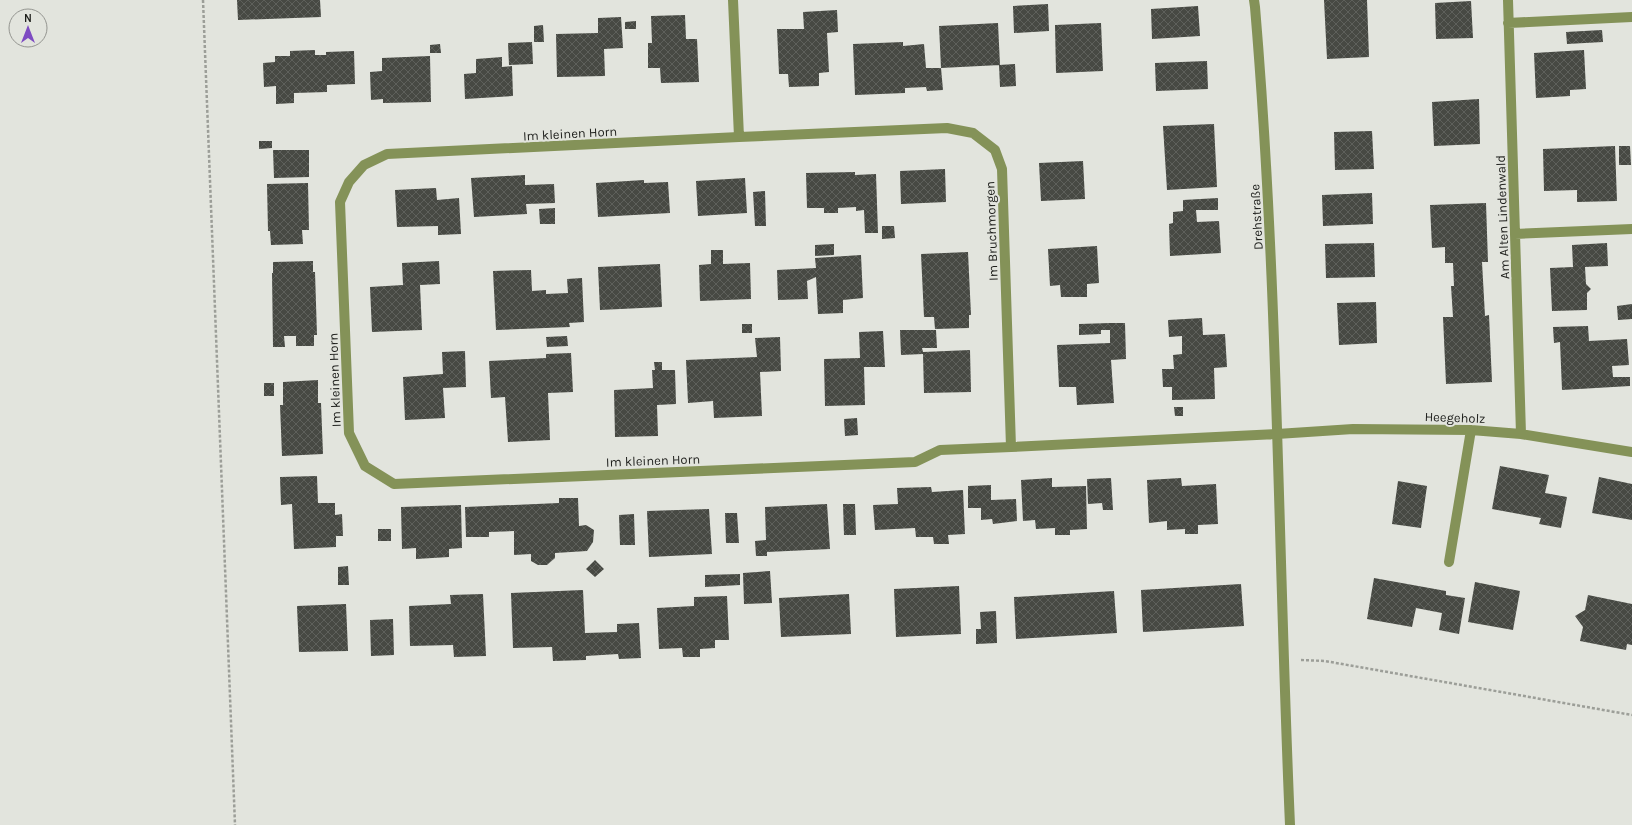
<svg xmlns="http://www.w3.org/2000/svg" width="1632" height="825" font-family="Karla,sans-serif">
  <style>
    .building { fill: url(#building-cross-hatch) }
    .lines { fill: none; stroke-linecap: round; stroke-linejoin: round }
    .path { stroke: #9c9e98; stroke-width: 2.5; stroke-dasharray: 3 2; stroke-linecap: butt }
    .minor { stroke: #849258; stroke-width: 10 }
    .labels { text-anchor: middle; stroke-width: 4; stroke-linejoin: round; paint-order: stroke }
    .street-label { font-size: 13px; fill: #1e1f1c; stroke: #e2e4dd }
  </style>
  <defs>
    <pattern id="building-cross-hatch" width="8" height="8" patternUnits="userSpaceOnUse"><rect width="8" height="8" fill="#474943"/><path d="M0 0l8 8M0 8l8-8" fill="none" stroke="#5e605b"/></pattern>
  </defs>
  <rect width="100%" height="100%" fill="#e2e4dd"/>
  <path class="building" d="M237 0H320L321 17 238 20Z
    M1324 0H1367L1369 57 1327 59Z
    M1471 1 1473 38 1436 39 1435 3Z
    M1048 4 1049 31 1014 33 1013 6Z
    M1198 6 1200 36 1152 39 1151 9Z
    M837 10 838 32 827 33 829 72 819 73V86L789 87 788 74H779L777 29H804L803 12Z
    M685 15 686 39H697L699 82 661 83 660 68H648V43H652L651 16Z
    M621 17 623 48 604 49 605 76 557 77 556 34 598 33V18Z
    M636 21V29H625V22Z
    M998 23 1000 65 941 68 943 90 927 91 926 87 905 88V93L855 95 853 44 903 42V46L924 44 926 68H941L939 26Z
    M1101 23 1103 71 1056 73 1055 25Z
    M543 25 544 42H534V26Z
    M1602 30 1603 42 1567 44 1566 32Z
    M532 42 533 64 509 65 508 43Z
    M440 44 441 53H430V45Z
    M315 50V55H326V52L354 51 355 84 327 85V92L294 93V103L276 104V86L264 87 263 63 275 62V56H290V51Z
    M1584 50 1586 89 1570 90V96L1536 98 1534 53Z
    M430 56 431 102 383 103V99L371 100 370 72 382 71V58Z
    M502 57V67L512 66 513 96 465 99 464 74 476 73V59Z
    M1207 61 1208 89 1156 91 1155 63Z
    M1015 64 1016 86 1000 87 999 65Z
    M1479 99 1480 144 1434 146 1432 102Z
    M1214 124 1217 187 1167 190 1163 126Z
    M1372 131 1374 169 1335 170 1334 132Z
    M259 141H272V148L259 149Z
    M1615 146 1617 201 1577 202V190L1544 191 1543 149Z
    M1619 146H1630L1631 165H1619Z
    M273 150H309V177L274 178Z
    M1083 161 1085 199 1041 201 1039 163Z
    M945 169 946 202 901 204 900 171Z
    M855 172V175L876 174 878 233H865L864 210 856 211V207L838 208V213H824V208H807L806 173Z
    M525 175V185L554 184 555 203 526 204 527 214 474 217 471 178Z
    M745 178 747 213 698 216 696 181Z
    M644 180V183L668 182 670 213 598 217 596 183Z
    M308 183 309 230H302L303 244 271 245 270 231H268L267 184Z
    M436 188 437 200 459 198 461 234 438 235V226L397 227 395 190Z
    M765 191 766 226H755L753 192Z
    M1372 193 1373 224 1323 226 1322 195Z
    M1218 198V210H1196L1197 222 1219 221 1221 253 1170 256 1169 224 1173 223V212L1183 211V200Z
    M1486 203 1488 262H1482L1485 316 1489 315 1492 382 1446 384 1443 317H1453L1451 286H1454L1453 263H1445V247L1432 248 1430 205Z
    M555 208V224H540L539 209Z
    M882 226H894L895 238 882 239Z
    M1374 243 1375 277 1326 278 1325 244Z
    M1607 243 1608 266 1585 267 1586 284 1591 289 1587 293V310L1552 311 1550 268 1573 267 1572 245Z
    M834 244V255L815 256V245Z
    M1097 246 1099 283 1087 284V297H1061L1060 285 1050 286 1048 249Z
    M711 250H723V264L750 263 751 299 700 301 699 265 711 264Z
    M968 252 971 315H969V328L935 329 934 317H924L921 254Z
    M861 255 863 298 843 300V313L818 314 816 277 807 281 808 299 778 300 777 270 816 268 815 258Z
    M313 261V272H315L317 335H314V346H296V336H284L285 347H273L272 273H273V262Z
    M439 261 440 284 420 285 422 330 372 332 370 287 403 285 402 263Z
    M660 264 662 307 600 310 598 267Z
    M531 270 532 291 546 290V294L568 293 567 279 582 278 584 322 569 323 570 327 496 330 493 271Z
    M1376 302 1377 343 1339 345 1337 303Z
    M1632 304V319L1618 320 1617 306Z
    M1202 318 1203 335 1225 334 1227 367 1214 368 1215 399 1172 400V387H1163L1162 369H1174L1173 355 1182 354V336L1169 337 1168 320Z
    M1110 323H1125L1126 359 1111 360 1114 403 1077 405 1076 387H1059L1057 345 1110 343V330H1101V334L1079 335V324Z
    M742 324H752V333H742Z
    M1588 326 1589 341 1627 339 1629 365 1612 366 1613 377H1630V386L1562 390 1560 342 1554 343 1553 327Z
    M900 330H936L937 348H922L923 352 970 350 971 392 924 393 923 354 901 355Z
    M883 331 885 367H864L865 405 825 406 824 359 860 358 859 332Z
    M567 336 568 346 547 347 546 337Z
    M780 337 781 371 760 372 762 416 714 418 713 401 688 403 686 360 757 357 755 338Z
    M465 351 466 387 443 388 445 418 405 420 403 377 443 374 442 352Z
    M571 353 573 392 548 393 550 440 508 442 505 397 491 398 489 361 546 358V354Z
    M654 362H662V370H675L676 404 657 405 658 436 615 437 614 390 653 388 652 370H655Z
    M318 380V403H321L323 454 282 456 280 405H283V382Z
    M264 383H274V396H264Z
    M1174 407H1183V416H1175Z
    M857 418 858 435 845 436 844 419Z
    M1500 466 1549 475 1545 493 1567 497 1561 528 1539 524 1541 518 1492 509Z
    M317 476 318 503H335V515L342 514 343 536H336V547L294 549 292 504 281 505 280 477Z
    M1599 477 1632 484V520L1592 513Z
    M1052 478V487L1086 486 1087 529 1070 530V535H1055V528L1036 529 1035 520 1023 521 1021 480Z
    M1111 478 1113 510H1103L1102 503 1088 504 1087 479Z
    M1181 478 1182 486 1216 484 1218 524 1198 525V534H1185V529L1167 530V521L1149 523 1147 480Z
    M1398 481 1427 486 1421 528 1392 524Z
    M991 485V500L1016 499 1017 521 993 524 992 519 981 520V508H968V486Z
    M931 487 932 492 963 490 965 534 948 535 949 544H934L933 537H916L915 528 875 530 873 505 898 504 897 488Z
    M559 498H578L579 526 586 525 594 530 593 542 587 551 555 553V558L547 565H538L531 561V554L514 555V531L489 532V537H466L465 507 559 503Z
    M827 504 830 549 767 552V556H756L755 541 766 540 765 507Z
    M843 504H855L856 535H844Z
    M461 505 462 548 449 549V557L416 559V548L402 549 401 507Z
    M709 509 712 554 649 557 647 511Z
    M725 513H737L739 543H726Z
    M634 514 635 545H620L619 515Z
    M378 529H391V541H378Z
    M595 560 604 569 595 577 586 569Z
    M348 566 349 585H338V567Z
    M770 571 772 603 744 604 743 573Z
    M740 574V585L705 587V575Z
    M1374 578 1446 591V595L1465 598 1459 634 1439 630 1442 613 1416 608 1412 627 1367 619Z
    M1475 582 1520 591 1513 630 1468 622Z
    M1241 584 1244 626 1143 632 1141 590Z
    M959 586 961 634 896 637 894 589Z
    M583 590 585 633 617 632V624L639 623 641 658 619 659 618 654 586 656V660L553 661 552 647 513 648 511 593Z
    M1114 591 1117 633 1016 639 1014 597Z
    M483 594 486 656 454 657 453 645 410 646 409 606 451 604 450 595Z
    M849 594 851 634 781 637 779 598Z
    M1588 595 1632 604V645L1627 644 1626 650 1580 641 1583 627 1575 616 1585 610Z
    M727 596 729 640H715V648L700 649V657H683L682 648 659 649 657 608 694 606V597Z
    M346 604 348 651 299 652 297 606Z
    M996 611 997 643 976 644V629H981L980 612Z
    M393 619 394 655 371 656 370 620Z"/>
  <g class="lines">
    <path class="path" d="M203 0 235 825
      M1301 660 1325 661 1632 715"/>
    <path class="minor" d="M733 0 739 137 947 128 973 133 995 150 1002 169 1011 447 1277 434 1353 429 1471 430 1521 434 1632 452
      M1254 0 1255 7C1278 279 1278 552 1290 825
      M1508 0 1521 434
      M1508 23 1632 17
      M739 137 387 154 364 165 349 182 340 202 349 433 365 466 394 484 915 462 940 450 1011 447
      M1515 234 1632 229
      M1449 562 1471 430"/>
  </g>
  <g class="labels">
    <g class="street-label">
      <text transform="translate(570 133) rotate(-3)" y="5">Im kleinen Horn</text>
      <text transform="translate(1256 217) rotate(-93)" y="5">Drehstraße</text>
      <text transform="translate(1502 217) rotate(-92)" y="5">Am Alten Lindenwald</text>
      <text transform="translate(991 231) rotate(-92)" y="5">Im Bruchmorgen</text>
      <text transform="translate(334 380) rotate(-92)" y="5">Im kleinen Horn</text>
      <text transform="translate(1455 417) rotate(2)" y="5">Heegeholz</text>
      <text transform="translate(653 460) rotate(-2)" y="5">Im kleinen Horn</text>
    </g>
  </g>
  <g transform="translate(28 28)"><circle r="19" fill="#e2e4dd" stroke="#949590"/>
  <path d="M0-3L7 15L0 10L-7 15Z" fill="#7e4bc2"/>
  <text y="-6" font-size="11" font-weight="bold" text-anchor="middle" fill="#1e1f1c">N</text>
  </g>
</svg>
